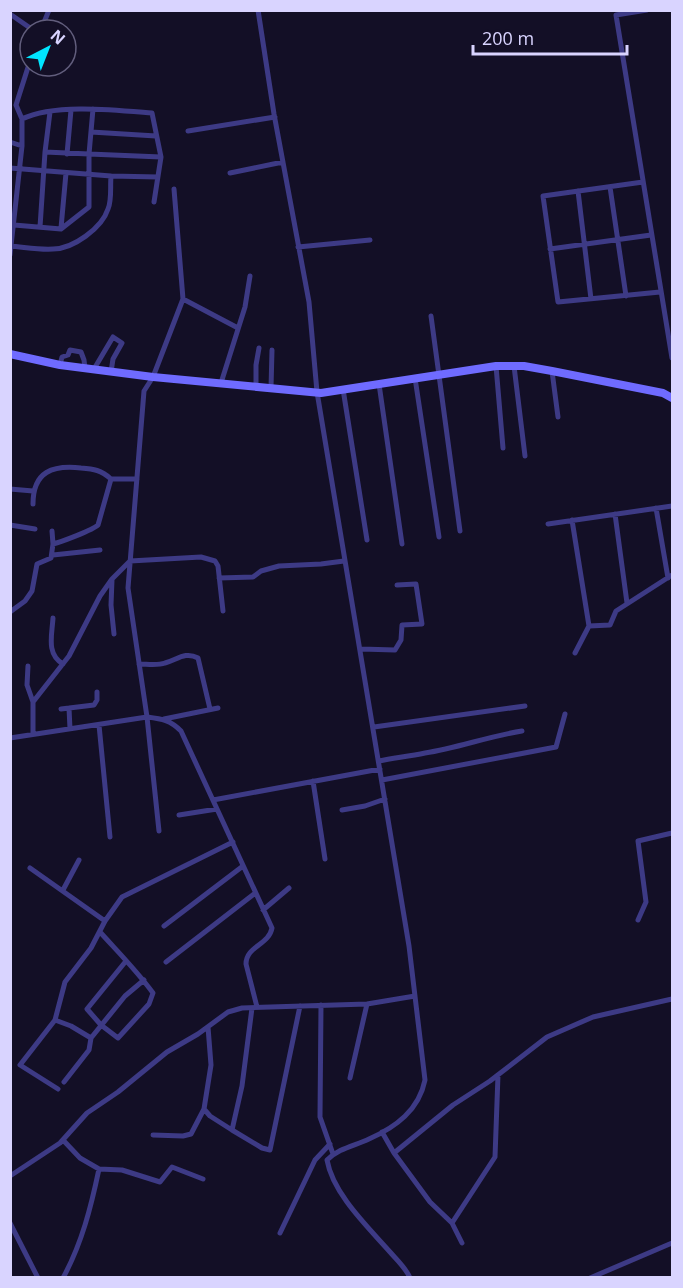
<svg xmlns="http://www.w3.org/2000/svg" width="683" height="1288" font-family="'Open Sans',sans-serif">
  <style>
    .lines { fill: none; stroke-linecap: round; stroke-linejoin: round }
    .street { stroke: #3d3a85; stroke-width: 5 }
    .secondary { stroke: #6f6bff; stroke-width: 8 }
  </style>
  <rect width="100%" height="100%" fill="#130f26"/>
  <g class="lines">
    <path class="street" d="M258 10 274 114 309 302 317 392 409 946 425 1080C419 1110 396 1127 369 1139 354 1146 339 1148 327 1160 333 1194 368 1227 390 1252 397 1260 406 1268 410 1278
      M647 10 616 15 672 358
      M10 14 33 30
      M41 30 49 10
      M93 109 89 154 161 157
      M22 119C54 103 116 110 152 113L161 157 154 202
      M188 131 275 117
      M91 132 156 136
      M10 142 22 146
      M67 154 71 110
      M10 168 111 176
      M230 173 283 162
      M643 182 543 196 558 302 660 292
      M610 187 626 296
      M174 189 183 299
      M578 191 591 299
      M14 225 61 229 89 207V154L45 152 50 112
      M40 227 45 152
      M61 228 66 173
      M10 246C24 247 39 250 53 249 73 249 102 228 108 209 112 200 110 187 111 176L158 177
      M298 247 370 240
      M550 249 651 235
      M10 255 22 146V119L16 105 30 61
      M431 316 460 531
      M60 365 62 357 68 355 70 350 81 352 84 360 85 368
      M496 366 503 448
      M514 366 525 456
      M94 369 113 337 122 343 113 359 111 372
      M552 371 558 417
      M415 378 439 537
      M221 383 245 307 250 276
      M379 384 402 544
      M256 387V365L259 348
      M271 388 272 350
      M343 389 367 540
      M10 489 33 491
      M33 504C33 471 53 465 81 468 94 469 101 470 111 479
      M656 508 668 578
      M615 514 627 603
      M572 520 589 626 575 653
      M548 524 672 506
      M10 525 35 529
      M52 531 53 544
      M53 555 100 550
      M219 578 253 577 261 571 279 566 321 564 344 561
      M112 580 111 605 114 634
      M10 612 25 601 32 591 37 564 51 558 53 544C61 542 93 530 98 525L111 479H137
      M53 618C52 635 46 654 63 664
      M589 626 610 625 616 611 672 575
      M361 649 395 650 401 640 402 625 422 624 416 584 397 585
      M139 664C147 664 157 666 165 663 177 660 185 651 198 658L210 709
      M28 666 27 685 33 702
      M69 708 70 729
      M61 709 94 705 97 700V692
      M164 719 218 708
      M99 725 110 837
      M374 727 525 706
      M33 734V702L69 656 100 596 112 579 130 561 201 557 215 561 218 566 223 611
      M10 738 147 717C162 719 170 720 181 731L272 928C269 945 246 946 246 964L257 1007
      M379 761C395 758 410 756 425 753 458 748 489 736 522 731
      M382 780 556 747 565 714
      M313 781 325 859
      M213 800 380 769
      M342 810 365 806 385 799
      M179 815 217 809
      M159 831 147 717 128 588 144 391 153 377 183 299 238 328
      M30 868 105 921
      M63 890 79 860
      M263 910 289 888
      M638 920 646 902 638 841 672 833
      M164 926 243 866
      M100 932C118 952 137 971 153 993L149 1004 118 1038 101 1025 87 1009 126 961
      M166 962 254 894
      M144 980 125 996 91 1038 71 1026 55 1020 65 982 91 948 105 921 122 897 233 842
      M321 1005 320 1117 333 1154
      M55 1020 20 1065 58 1089
      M350 1078 367 1004
      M64 1082 89 1050 91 1038
      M204 1109 210 1116 232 1130 242 1086 252 1008
      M232 1130 262 1148 270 1150 300 1006
      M382 1132 394 1153 430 1202 452 1223 462 1243
      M153 1135 183 1136 191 1134 204 1109 211 1065 208 1027
      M63 1140 80 1158 99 1169 122 1170 160 1182 172 1167 203 1179
      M394 1153 453 1105 490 1081 547 1037 593 1017 672 999
      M10 1176 60 1143 87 1113 118 1092 167 1052 198 1034 228 1012 242 1008 367 1004 415 996
      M10 1223 38 1278
      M452 1223 495 1157 498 1075
      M280 1233 315 1160 330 1144
      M63 1278C82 1243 91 1207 99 1169
      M590 1278 672 1243"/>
    <path class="secondary" d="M10 354 60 365 153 377 321 393 496 366H524L552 371 663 393 672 398"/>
  </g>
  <rect width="683" height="1288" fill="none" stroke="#d9d4ff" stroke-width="24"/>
  <g transform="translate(48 48) rotate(42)"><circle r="28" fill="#130f26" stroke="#625e7d" stroke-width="1.5"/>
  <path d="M0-4.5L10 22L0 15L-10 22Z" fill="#00e5ff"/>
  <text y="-9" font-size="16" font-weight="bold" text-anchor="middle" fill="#d9d4ff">N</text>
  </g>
  <path d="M473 45v9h154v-9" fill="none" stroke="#d9d4ff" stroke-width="3"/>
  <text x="482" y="45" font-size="18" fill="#d9d4ff" stroke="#130f26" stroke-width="4.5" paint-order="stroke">200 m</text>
</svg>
